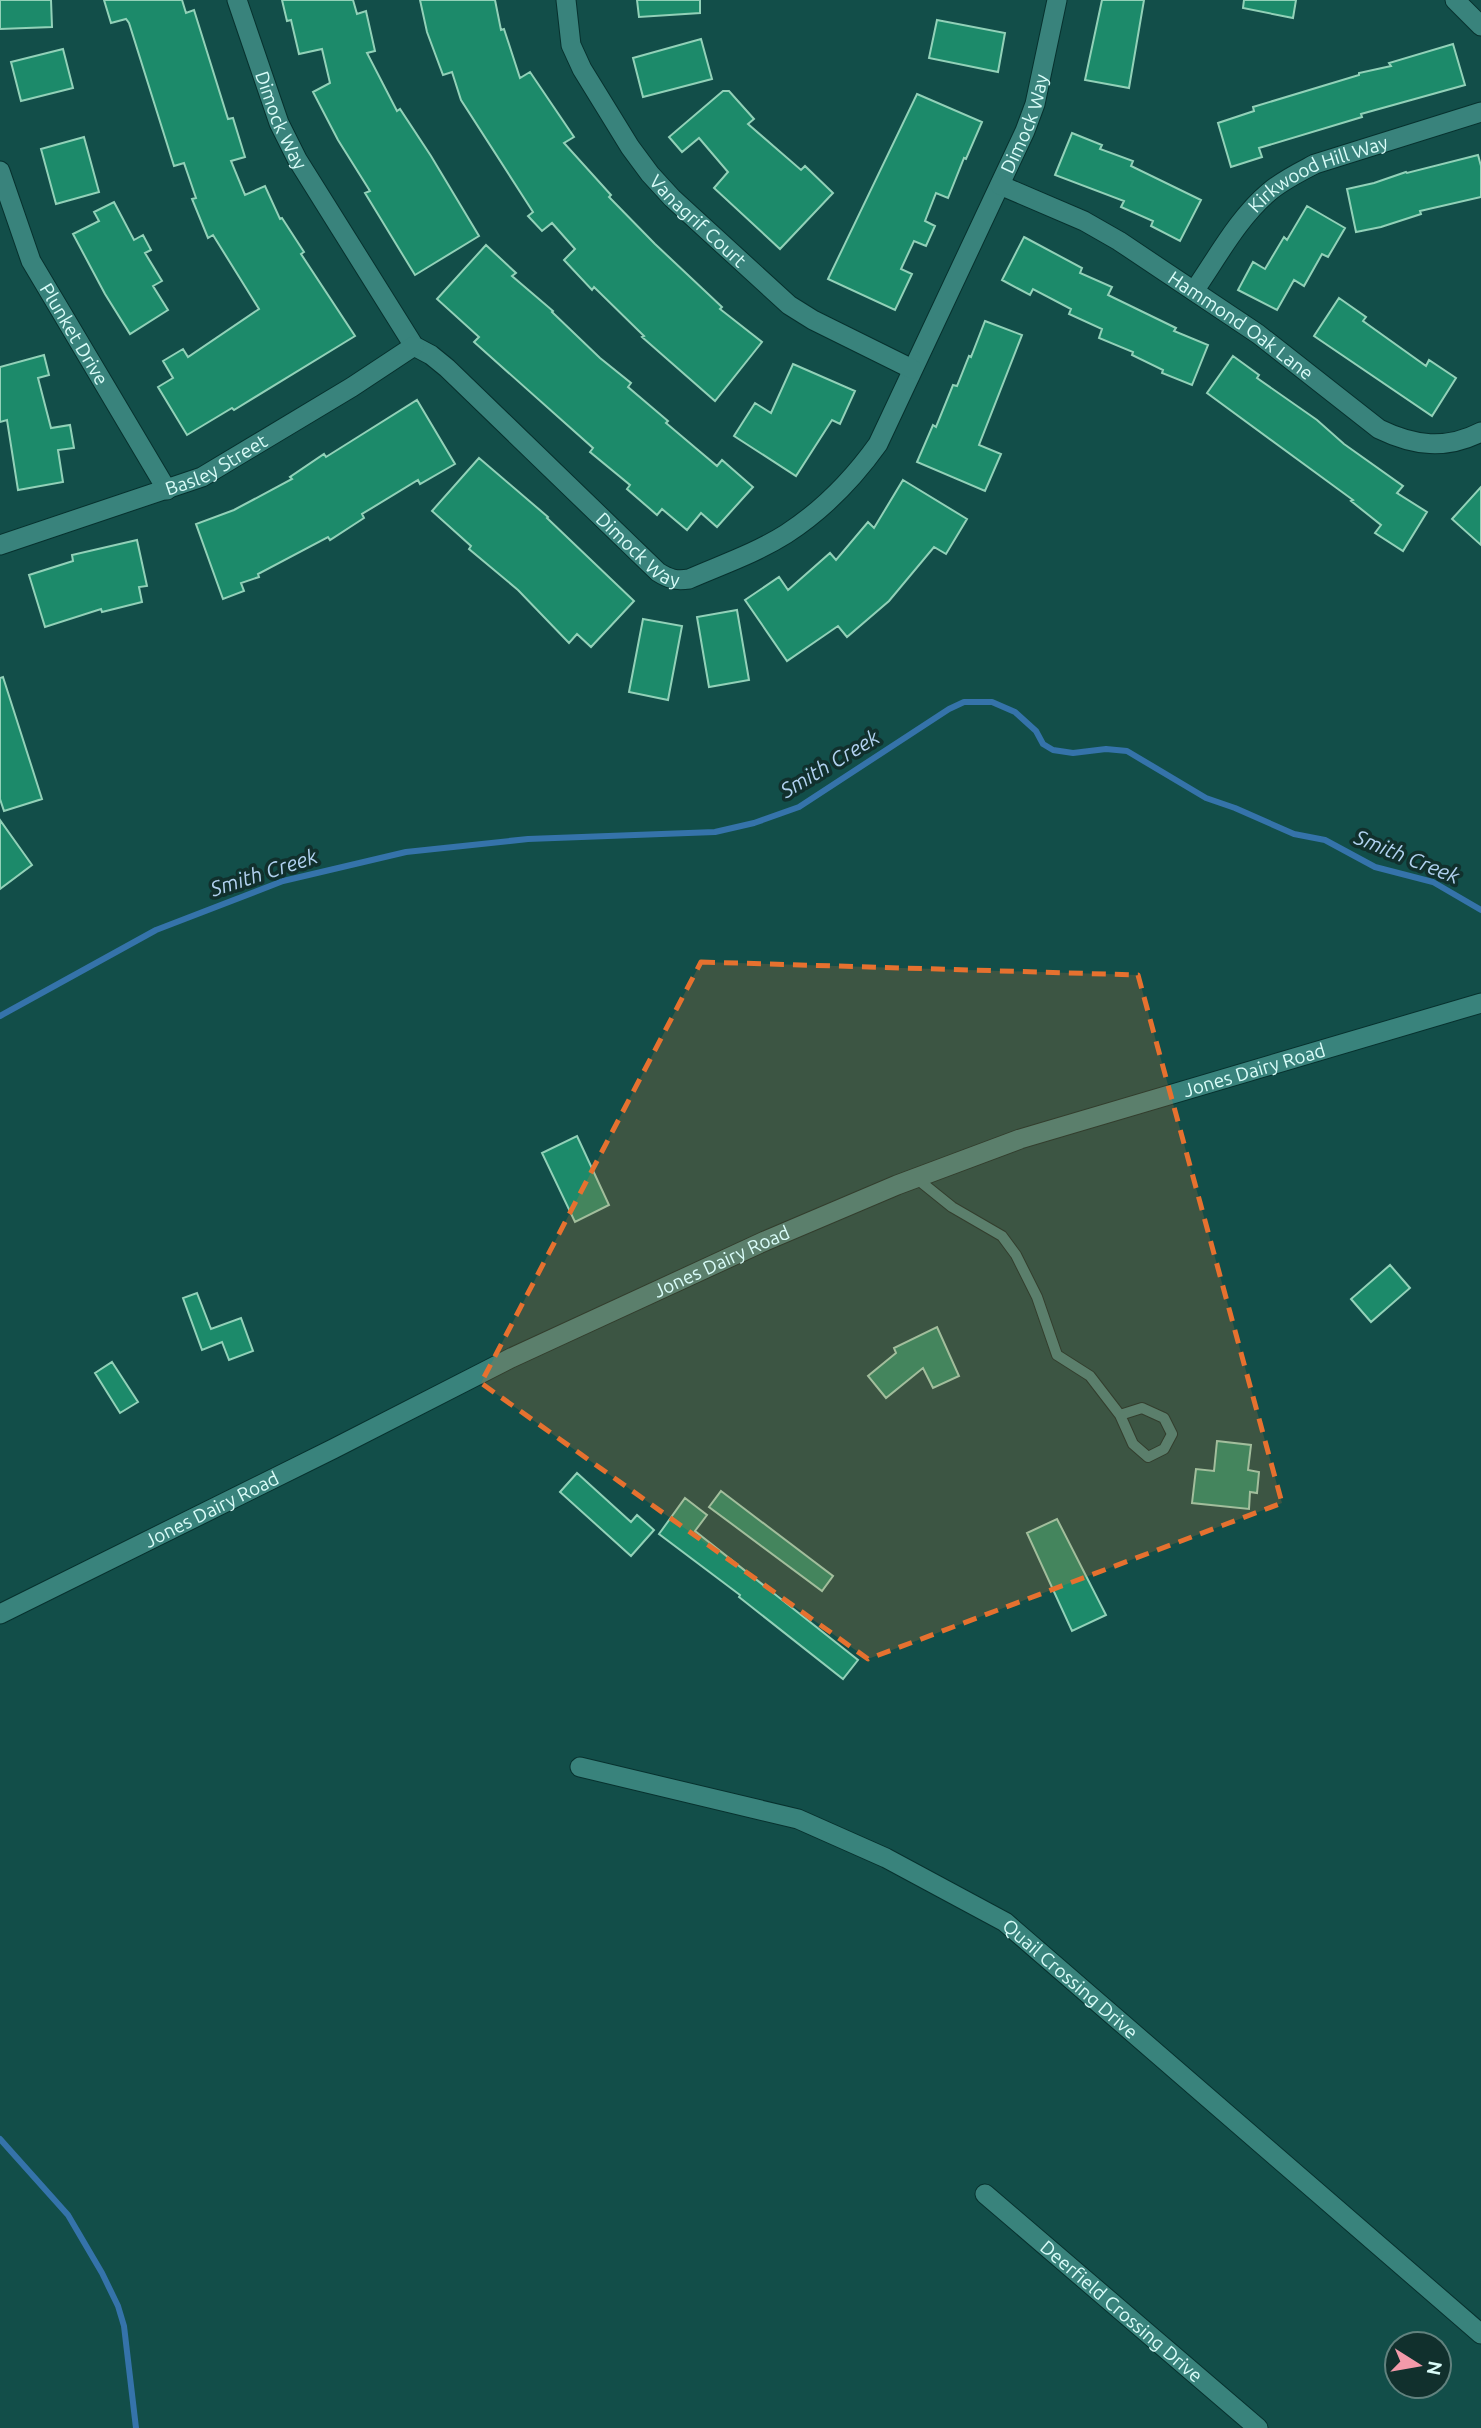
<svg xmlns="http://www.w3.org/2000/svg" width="1481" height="2428" font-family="Ubuntu,sans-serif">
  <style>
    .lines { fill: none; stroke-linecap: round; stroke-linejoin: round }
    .stream { stroke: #3573aa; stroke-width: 6 }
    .building { fill: #1c8a6a; stroke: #92d1b8; stroke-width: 2 }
    .service-casing { stroke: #07312e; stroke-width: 12 }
    .minor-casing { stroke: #07312e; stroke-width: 21 }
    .tertiary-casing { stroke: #07312e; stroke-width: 21 }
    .service { stroke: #39837c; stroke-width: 10 }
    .minor { stroke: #39837c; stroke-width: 19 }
    .tertiary { stroke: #39837c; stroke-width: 19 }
    .marked { fill: #e6712f; fill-opacity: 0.2; stroke: #e6712f; stroke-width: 5; stroke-dasharray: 14 9; stroke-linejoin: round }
    .labels { text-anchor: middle; stroke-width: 7; stroke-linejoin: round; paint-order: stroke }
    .street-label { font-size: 19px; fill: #d9fcf8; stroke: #11302d }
    .water-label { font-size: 21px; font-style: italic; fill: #b1d1ef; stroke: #11302d }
  </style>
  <rect width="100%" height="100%" fill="#124e49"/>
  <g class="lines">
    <path class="stream" d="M0 1016 156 930 283 881 406 852 528 839 715 832 754 823 799 807 949 709 964 702H992L1015 712 1036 731 1043 744 1053 750 1073 753 1106 749 1127 751 1206 798 1235 808 1294 834 1325 840 1375 867 1433 882 1481 910
      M0 2139 68 2215 102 2273 118 2306 124 2326 136 2428"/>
  </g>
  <path class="building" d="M0 0H51L52 27 0 29Z
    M104 0H182L186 13 194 10 228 119 233 118 245 157 231 161 245 195 265 186 280 219 282 218 304 252 301 254 355 336 234 410 232 408 187 435 158 387 173 378 163 361 183 349 188 357 259 309 213 235 208 238 192 199 196 198 184 163 174 166 129 23 126 19 111 23Z
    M282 0H353L357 14 366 11 375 51 367 53 397 111 400 109 431 156 479 236 415 275 365 193 370 191 338 140 313 92 330 83 322 49 299 54 291 20 287 21Z
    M420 0H495L501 30 504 29 520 78 530 72 574 137 564 143 611 195 609 197 655 244 722 307 720 309 762 342 715 401 642 337 644 336 594 287 592 290 564 260 575 249 552 223 542 231 528 216 533 212 461 100 452 72 443 75 427 32Z
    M637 0H700V13L639 17Z
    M1102 0H1144L1129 88 1085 80Z
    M1244 0H1296L1293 18 1243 8Z
    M937 20 1005 33 998 72 929 58Z
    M701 39 712 79 643 97 633 58Z
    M1453 44 1465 85 1361 114 1362 117 1259 148 1262 157 1231 167 1218 123 1254 111 1253 107 1359 75V73L1391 66 1389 63Z
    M63 49 73 88 21 101 11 62Z
    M723 91H729L754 119 748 124 801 170 805 166 833 193 780 249 714 188 728 172 699 138 682 152 669 137Z
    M917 94 982 122 966 159 964 158 948 198 936 193 925 221 935 226 926 246 914 241 901 269 912 274 895 310 828 279Z
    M1072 133 1102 145 1100 149 1133 161 1131 166 1201 200 1180 241 1151 226 1153 221 1121 207 1124 201 1055 175Z
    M84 137 99 192 56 204 41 149Z
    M1478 155 1481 166V197L1420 211 1421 214 1381 227 1356 232 1347 189 1374 183 1406 172 1407 173Z
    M114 202 134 240 143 235 151 250 145 253 162 281 153 286 168 310 130 334 105 294 73 234 99 221 94 212Z
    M1307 206 1345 228 1328 257 1322 254 1304 286 1294 280 1277 310 1238 290 1253 262 1265 269 1284 237 1287 240Z
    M1024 237 1082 268 1080 273 1112 287 1108 295 1176 328 1174 331 1208 345 1192 385 1162 373 1163 370 1132 355 1133 352 1099 338 1102 329 1069 314 1071 309 1033 289 1030 295 1002 280Z
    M486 245 516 273 512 276 553 311 552 312 600 358 631 383 628 387 668 421 666 423 717 466 722 460 753 487 717 527 701 513 687 530 662 509 657 515 627 489 630 485 590 452 593 448 474 342 479 337 437 299Z
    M1339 298 1366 317 1363 321 1426 366 1429 360 1456 378 1432 416 1314 336Z
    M985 321 1022 335 979 445 1001 454 985 491 917 462 933 425 936 427 953 385 957 386 969 356 971 357Z
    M44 355 49 375 38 378 51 428 70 425 74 448 58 450 63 482 18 490 7 420 0 422V367Z
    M1233 356 1259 375 1257 378 1317 420 1344 444 1403 486 1397 493 1427 512 1403 551 1375 533 1381 525 1351 501 1353 500 1207 393Z
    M793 364 855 391 840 424 832 420 796 476 734 436 755 403 771 413Z
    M417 400 455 464 420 484 418 480 362 514 364 518 330 540 328 537 258 574 259 577 241 583 244 591 223 599 196 524 234 510 292 479 290 477 324 454 326 457Z
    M479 458 548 517 547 518 634 601 591 647 577 634 569 643 518 590 469 549 471 546 432 511Z
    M903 480 967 519 946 554 934 547 889 601 847 637 838 626 787 661 745 600 779 577 788 590 830 553 836 560 868 522 874 528Z
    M1481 487V545L1452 519Z
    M137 540 147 586 139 587 142 602 102 612 101 609 45 627 29 575 73 561 72 555Z
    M737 610 749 680 709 687 697 617Z
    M643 619 682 626 668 700 629 692Z
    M3 677 42 799 4 811 0 799V678Z
    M0 820 32 865 0 889Z
    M577 1136 609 1205 575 1222 542 1153Z
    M1390 1265 1410 1288 1371 1322 1351 1299Z
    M197 1293 211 1329 241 1318 253 1351 229 1360 222 1342 202 1350 183 1298Z
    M937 1327 959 1376 933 1388 923 1368 886 1398 868 1376 896 1353 894 1348Z
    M112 1362 138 1402 120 1413 95 1373Z
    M1217 1441 1251 1445 1248 1470 1259 1472 1257 1493 1250 1492 1249 1509 1192 1503 1196 1469 1214 1471Z
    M577 1473 631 1522 637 1515 654 1530 631 1556 560 1492Z
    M721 1491 833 1576 822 1591 709 1507Z
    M685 1498 707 1515 695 1531 858 1660 843 1679 739 1597 740 1595 659 1534Z
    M1057 1519 1106 1615 1072 1631 1027 1533Z"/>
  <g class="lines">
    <g class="service-casing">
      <path id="service" d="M916 1178 952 1207 1002 1236 1016 1255 1037 1297 1057 1355 1090 1376 1120 1415 1133 1444 1148 1457 1164 1449 1172 1434 1164 1418 1142 1408 1120 1415"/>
    </g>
    <g class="minor-casing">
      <g id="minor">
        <path id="s1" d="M237 0 279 123 297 159 414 346 431 355 447 368 658 572C669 579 676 581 689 579 721 565 756 553 786 534 823 510 853 479 878 444L1025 131 1035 104 1057 0"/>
        <path id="s2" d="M566 0 571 45 582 69 630 147 650 174 672 198 789 305 813 320 912 369"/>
        <path d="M1455 0 1481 26"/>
        <path id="s3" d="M0 171 31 261 167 490"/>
        <path id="s4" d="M1000 185 1084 221 1119 241 1258 334 1379 429C1414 446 1446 450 1481 432"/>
        <path id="s5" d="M1194 291C1217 258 1238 218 1269 192 1283 180 1300 172 1315 164L1481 112"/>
        <path id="s6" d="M0 545 202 477 352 387 414 346"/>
        <path id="s7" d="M580 1767 798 1819 886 1858 1005 1922 1481 2334"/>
        <path id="s8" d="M985 2194 1258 2428"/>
      </g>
    </g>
    <g class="tertiary-casing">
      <g id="tertiary">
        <path id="s9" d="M0 1614 333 1449 511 1358 765 1241 897 1185 1020 1139 1481 1003"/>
      </g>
    </g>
    <use href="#service" class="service"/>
    <use href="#minor" class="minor"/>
    <use href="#tertiary" class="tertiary"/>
  </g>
  <path class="marked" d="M701 962 1138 975 1282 1503 868 1659 481 1383Z"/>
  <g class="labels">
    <g class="street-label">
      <text dy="7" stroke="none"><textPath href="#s1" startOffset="128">Dimock Way</textPath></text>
      <text dy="7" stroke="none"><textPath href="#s1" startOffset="1346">Dimock Way</textPath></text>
      <text dy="7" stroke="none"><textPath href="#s5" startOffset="177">Kirkwood Hill Way</textPath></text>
      <text dy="7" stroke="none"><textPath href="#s2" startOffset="264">Vanagrif Court</textPath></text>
      <text dy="7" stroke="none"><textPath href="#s4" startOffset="280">Hammond Oak Lane</textPath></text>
      <text dy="7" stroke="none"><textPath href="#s3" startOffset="180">Plunket Drive</textPath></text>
      <text dy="7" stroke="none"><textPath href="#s6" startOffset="231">Basley Street</textPath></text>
      <text dy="7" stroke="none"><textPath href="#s1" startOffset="695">Dimock Way</textPath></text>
      <text dy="7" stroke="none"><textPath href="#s9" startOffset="1370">Jones Dairy Road</textPath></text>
      <text dy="7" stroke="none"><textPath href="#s9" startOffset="803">Jones Dairy Road</textPath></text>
      <text dy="7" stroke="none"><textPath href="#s9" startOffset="236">Jones Dairy Road</textPath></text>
      <text dy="7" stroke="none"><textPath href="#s7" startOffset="542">Quail Crossing Drive</textPath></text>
      <text dy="7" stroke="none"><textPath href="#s8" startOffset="180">Deerfield Crossing Drive</textPath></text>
    </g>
    <g class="water-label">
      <text transform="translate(830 764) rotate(-31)" y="7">Smith Creek</text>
      <text transform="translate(1407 857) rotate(22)" y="7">Smith Creek</text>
      <text transform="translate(264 873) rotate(-18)" y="7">Smith Creek</text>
    </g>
  </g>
  <g transform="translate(1418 2365) rotate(101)"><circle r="33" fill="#11302d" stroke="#61827e" stroke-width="2"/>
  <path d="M0-5L12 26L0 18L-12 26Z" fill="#f39aaa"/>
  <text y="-10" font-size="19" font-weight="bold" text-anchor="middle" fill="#d9fcf8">N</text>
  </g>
</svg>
